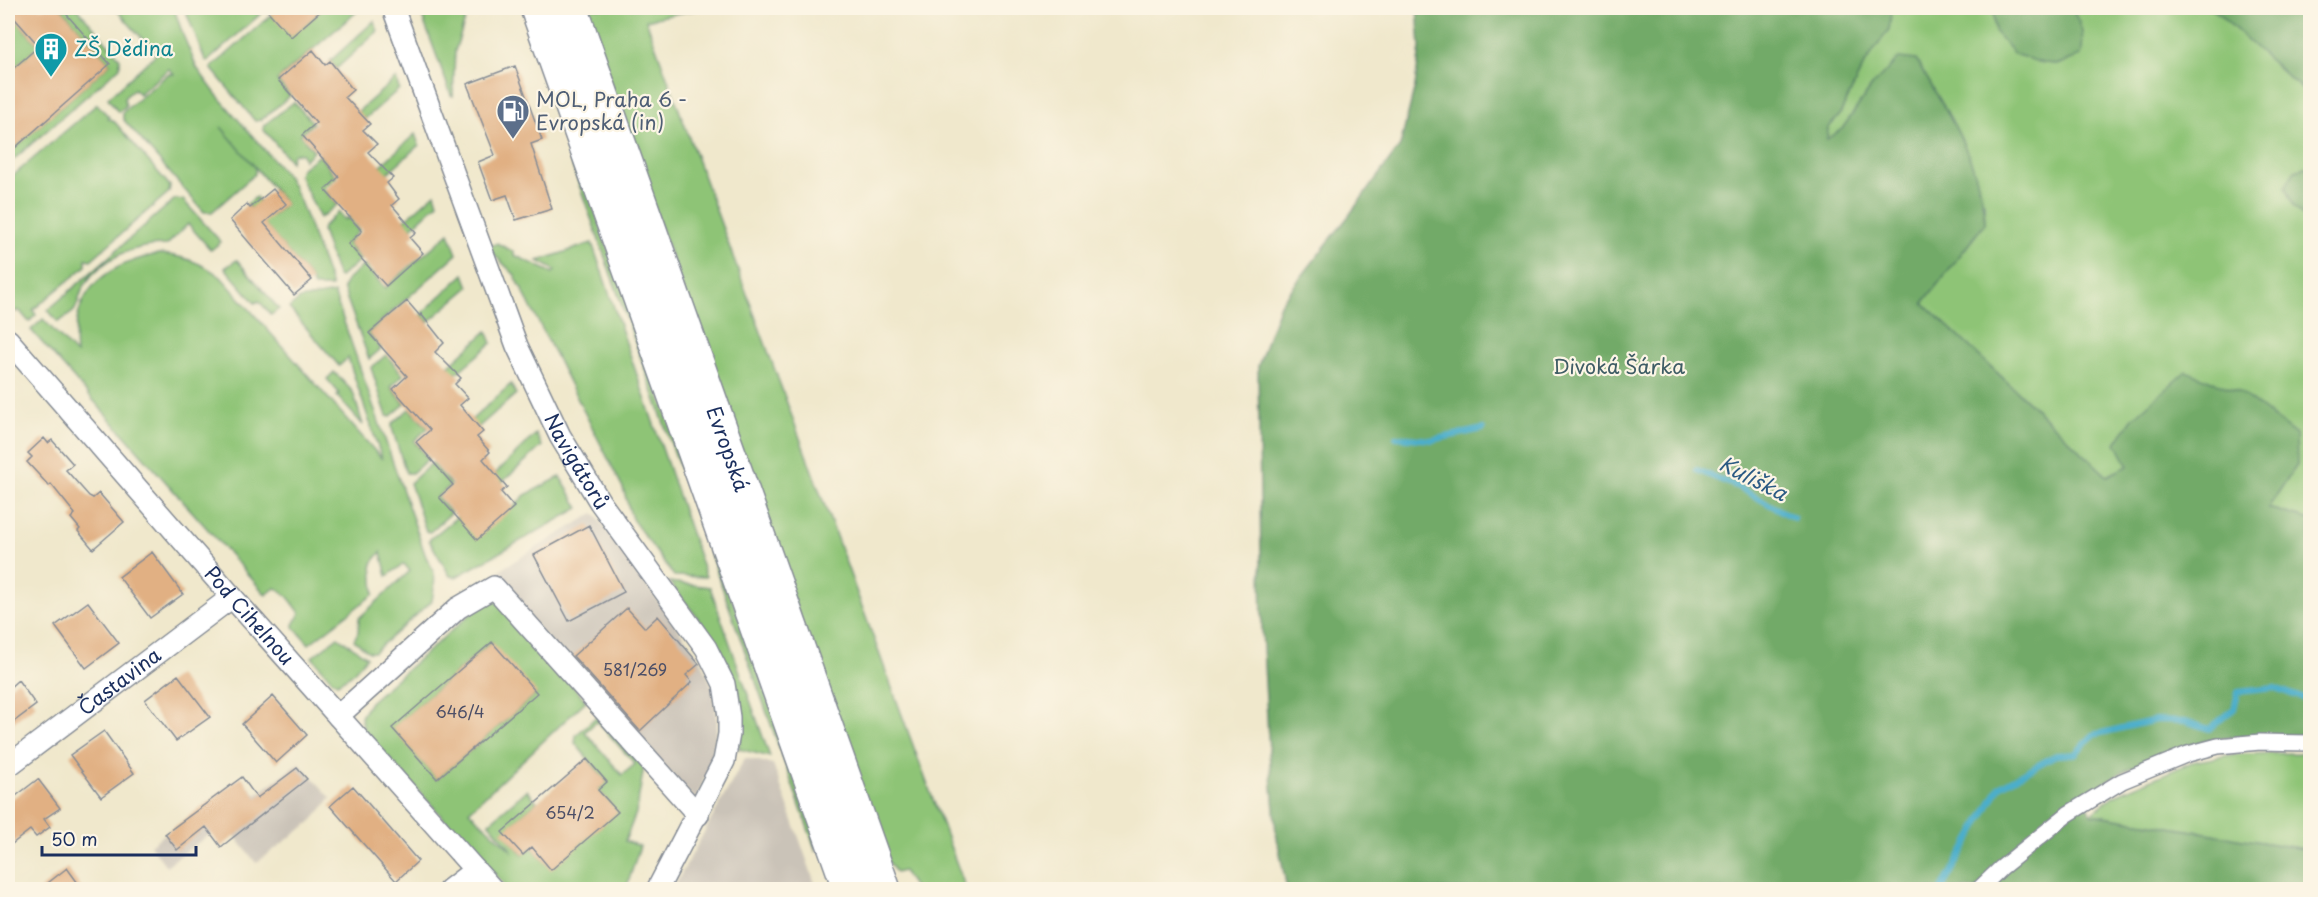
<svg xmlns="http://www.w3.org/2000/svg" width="2318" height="897" font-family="'Playpen Sans',sans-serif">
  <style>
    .industrial { fill: #cac3b8 }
    .green { fill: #8ec476; stroke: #547a6a; stroke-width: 1.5; fill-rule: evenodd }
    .forest { fill: #72aa67; stroke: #466c62; stroke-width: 1.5 }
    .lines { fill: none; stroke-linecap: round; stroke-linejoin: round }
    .stream { stroke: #4caecb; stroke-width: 6 }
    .building { fill: #e1b083 }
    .pedestrian-casing { stroke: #868c95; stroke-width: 18 }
    .minor-casing { stroke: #868c95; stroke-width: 24 }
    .primary-casing { stroke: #868c95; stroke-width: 36 }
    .pedestrian { stroke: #fff; stroke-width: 15 }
    .minor { stroke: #fff; stroke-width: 21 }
    .primary { stroke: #fff; stroke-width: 33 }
    .labels { text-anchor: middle; stroke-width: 4.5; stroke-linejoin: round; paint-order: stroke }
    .number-label { font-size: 16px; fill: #4c4f67 }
    .culture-label { font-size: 20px; fill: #0d838f; stroke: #fcf5e5; text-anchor: start }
    .service-label { font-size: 20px; fill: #4e5e75; stroke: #fcf5e5; text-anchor: start }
    .park-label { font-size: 20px; fill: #3e5c65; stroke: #fcf5e5 }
    .street-label { font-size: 20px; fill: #1b2f5e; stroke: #fcf5e5 }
    .water-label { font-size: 21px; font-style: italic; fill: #2c5b84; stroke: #fcf5e5 }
  </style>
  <rect width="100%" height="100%" fill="#fcf5e5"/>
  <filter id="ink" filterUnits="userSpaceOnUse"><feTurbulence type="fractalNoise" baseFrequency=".0167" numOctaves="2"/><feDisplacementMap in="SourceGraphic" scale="12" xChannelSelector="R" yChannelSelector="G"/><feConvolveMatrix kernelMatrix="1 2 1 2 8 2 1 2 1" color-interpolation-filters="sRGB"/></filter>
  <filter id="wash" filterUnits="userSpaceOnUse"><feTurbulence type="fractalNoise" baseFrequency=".008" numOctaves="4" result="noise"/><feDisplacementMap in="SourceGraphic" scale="24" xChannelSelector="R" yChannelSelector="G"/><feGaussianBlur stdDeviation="1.35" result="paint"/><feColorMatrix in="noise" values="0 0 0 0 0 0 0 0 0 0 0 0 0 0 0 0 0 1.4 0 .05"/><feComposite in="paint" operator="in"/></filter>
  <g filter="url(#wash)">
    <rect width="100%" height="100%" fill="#f0e8cc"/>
    <path class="industrial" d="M594 513 702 662 713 690 717 723 713 756 696 800 558 651 493 574Z
      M745 758 773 764 817 889H673Z
      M299 763 331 798 312 821 256 863 225 823 166 866 150 845 242 777 256 795Z"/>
    <path class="green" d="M61 8H77L120 58V67L13 160H8V148L11 151 110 64Z
      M115 8H174L183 35 197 68 216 94 288 177 300 201 332 287H314L311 279 247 204 256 197 272 216 286 204 221 127 255 167V174L212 212H204L123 119V112L168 74H174L169 69 139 94 134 89 124 98 126 106 118 112 108 98 156 54Z
      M190 8H263L265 10 208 61 205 60 186 12Z
      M324 8H361L277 80 290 96 261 120 255 121 211 68 272 14 291 36Z
      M419 8H469L455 51 453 96 451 95Z
      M583 8H703L646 20 966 889H915L903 871 896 873 884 855Z
      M1892 8H1993L1995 32 2042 63 2059 64 2081 55 2079 21 2071 8H2212L2304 91 2310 100V166L2295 170 2307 222 2310 224V520L2268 508 2297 464 2128 466 2107 476 1923 303 1985 223 1984 202 1872 86 1842 129 1827 140 1828 128 1839 116 1864 65 1889 29Z
      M14 18 39 46 8 73V24Z
      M374 21 378 31 336 69 330 61Z
      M396 78 399 89 365 119 354 115Z
      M294 102 313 123 300 135 314 151 304 160 302 154 295 153 292 155 291 162 263 129 264 125Z
      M97 104 109 117 108 119 113 120 170 186 169 192 91 260 86 259V266L33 310 36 315 29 322 19 310 16 312 13 309 8 314V180Z
      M415 134 419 145 383 177 377 169Z
      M319 155 336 177 323 188 337 205 320 218 299 175 301 169Z
      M571 162 579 167 815 833 816 851Z
      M435 193 438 203 407 232 400 224Z
      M175 199 183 200 221 242 211 250 188 224 167 245C135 245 104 256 85 284 80 292 79 303 74 311 70 315 63 319 58 322L48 310Z
      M338 212 345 220 348 217 359 231 347 243 360 260 340 277 337 275 322 231 323 227Z
      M449 233 457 254 368 333 381 349 369 359 343 288 348 279 364 265 385 288Z
      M497 243 514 252V255L553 273 555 270 538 261 592 243 706 577 674 576 632 519 623 488 514 274 487 248Z
      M158 254C182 255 201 262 221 277L382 459 348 358 339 366 289 308 300 299 334 293 426 557C438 577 435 579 432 601L374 652H369L354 640 358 632 359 618 410 571 404 564 387 576 381 552 372 563 374 594 309 644 293 626 300 613C293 604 286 591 275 588L266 595 31 330 43 319 76 354C70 293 101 266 158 254Z
      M237 260 279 309 271 315 259 301 255 303 225 268Z
      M464 274 469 287 428 322 421 314Z
      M487 331 492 343 452 377 445 369Z
      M386 355 403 375 391 387 405 404 390 417 387 416 371 368Z
      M334 372 353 392 363 425 337 396 339 393 327 379Z
      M511 384 516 394 474 431 468 423Z
      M409 409 428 428 414 441 428 459 412 473H406L392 428V424Z
      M536 434 542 446 498 486 491 478Z
      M432 463 451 485 437 497 451 513 430 532 426 531 410 483Z
      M560 477 579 508 456 577 450 576 429 540 457 517 514 507 525 495Z
      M669 582 710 587 770 757 739 749C739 735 743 720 741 707 735 657 698 619 669 582Z
      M489 600 500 603 586 701 469 811 513 852 489 823 527 790 537 802 503 832 523 855 532 847 551 869 617 812 598 790 607 782 575 743 576 735 598 715 644 767 636 813 625 841 640 846 626 889H508L364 731 361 717 370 702 483 603ZM491 642 536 694 437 779 393 728ZM597 721 635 764 622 775 585 732Z
      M338 637 367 657 351 675 337 683 331 679 312 657Z
      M2310 753V850L2091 814 2113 796 2192 762 2235 754Z"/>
    <path class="forest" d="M1417 8H1892L1889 29 1864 65 1839 116 1828 128 1827 139 1842 129 1872 86 1899 58 1916 60C1947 111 1981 162 1985 223L1923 303 2107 476 2128 466 2116 443 2132 419 2186 371 2240 392 2296 435 2297 464 2268 508 2310 520V737C2281 737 2248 734 2218 739 2170 746 2123 769 2083 796L2091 814 2310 850V889H1287L1276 833 1269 752 1262 630 1258 366 1280 304 1347 218 1400 146 1415 86 1420 47Z
      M1993 8H2071C2082 25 2085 35 2081 56L2059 64 2042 63 2014 54 1995 32Z
      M2212 8H2310V100L2304 91Z
      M2310 166V224L2294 207 2286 186 2295 170Z"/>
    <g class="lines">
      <path class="stream" d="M1396 437 1432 440 1483 429
        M1697 470 1738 487 1794 518
        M1941 890 2000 786 2056 755 2075 754 2093 735 2156 720 2185 721 2209 729 2234 709 2238 692 2275 688 2310 701"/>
    </g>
    <g id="blocks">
      <path class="building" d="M8 8H61L110 64 8 154V73L39 46 8 11Z
        M265 8H324L291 37Z
        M313 50 325 65 330 61 353 90 345 97 370 124 363 130 377 144 368 152 393 178 387 183 399 199 392 205 416 233 410 238 423 253 386 286 348 244 362 231 325 190 339 177 302 135 316 123 278 80Z
        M515 66 542 140 531 144 552 209 516 220 507 195 492 200 478 162 495 155 467 84Z
        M273 189 286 204 264 223 312 280 294 295 230 220 247 204 250 208Z
        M407 301 420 316 421 314 444 343 435 352 461 378 455 384 468 398 460 405 483 432 477 437 490 452 483 459 507 487 501 492 514 507 477 540 439 497 453 485 416 442 430 430 393 389 407 376 369 333Z
        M44 438 48 443 52 440 73 464 66 470 89 496 93 498 99 493 124 522 93 549 78 531 80 529 71 518 75 514 51 484 49 486 27 462 32 457 28 453Z
        M589 525 624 592 569 621 534 555Z
        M152 552 183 594 150 618 119 577Z
        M88 602 119 643 86 668 55 626Z
        M627 608 645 628 658 616 699 664 686 675 692 682 640 731 573 656Z
        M492 642 537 693 437 779 392 728Z
        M178 675 210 717 176 741 145 700Z
        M18 680 36 705 8 726V689Z
        M273 696 307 735 276 763 242 724Z
        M104 731 134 773 101 797 70 755Z
        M587 759 607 782 598 790 618 812 551 870 532 847 523 855 502 832Z
        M297 768 307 779 221 847 206 827 177 850 165 834 242 777 257 798Z
        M38 779 60 808 44 819 50 827 36 837 30 830 8 847V802Z
        M353 786 418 861 396 881 330 806Z
        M67 868 83 890H39Z"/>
    </g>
  </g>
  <g filter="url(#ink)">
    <use href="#blocks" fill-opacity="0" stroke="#868c95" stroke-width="1.5"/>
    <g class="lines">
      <g class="pedestrian-casing">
        <path id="pedestrian" d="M1978 890 2001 868 2068 814 2122 781 2188 754 2218 746 2260 742 2310 743"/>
      </g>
      <g class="minor-casing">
        <g id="minor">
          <path id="s1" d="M393 8 517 346 560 436 600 502 706 648 724 684 729 717V734L724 761 657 890"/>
          <path id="s2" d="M8 340 232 597 493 890"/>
          <path d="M338 716 458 608 494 587 698 815"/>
          <path id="s3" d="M8 766 232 597"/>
          <path d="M449 890 475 870"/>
        </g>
      </g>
      <g class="primary-casing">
        <g id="primary">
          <path d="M537 8 850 890"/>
          <path id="s4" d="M571 8 884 890"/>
        </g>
      </g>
      <use href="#pedestrian" class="pedestrian"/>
      <use href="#minor" class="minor"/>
      <use href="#primary" class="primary"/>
    </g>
  </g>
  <defs>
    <g id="building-pin" transform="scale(1.725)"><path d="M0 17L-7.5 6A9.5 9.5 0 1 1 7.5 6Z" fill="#0f9aa8" stroke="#fcf5e5"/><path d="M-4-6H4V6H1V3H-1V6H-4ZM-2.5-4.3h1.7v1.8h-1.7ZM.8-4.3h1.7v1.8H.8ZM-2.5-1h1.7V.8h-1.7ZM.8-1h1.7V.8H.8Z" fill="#fff"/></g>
    <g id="fuel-pin" transform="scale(1.725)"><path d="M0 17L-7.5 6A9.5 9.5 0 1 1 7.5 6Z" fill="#5c6f8a" stroke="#fcf5e5"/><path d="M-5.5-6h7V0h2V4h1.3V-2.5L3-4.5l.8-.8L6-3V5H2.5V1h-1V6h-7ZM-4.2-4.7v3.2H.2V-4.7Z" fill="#fff"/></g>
  </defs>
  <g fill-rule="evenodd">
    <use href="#building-pin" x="51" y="49"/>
    <use href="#fuel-pin" x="513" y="111"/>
  </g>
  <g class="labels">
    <g class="number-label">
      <text x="635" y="676">581/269</text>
      <text x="460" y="718">646/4</text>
      <text x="570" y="819">654/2</text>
    </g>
    <g class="culture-label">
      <text x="74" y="56">ZŠ Dědina</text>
    </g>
    <g class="service-label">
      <text x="536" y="107">MOL, Praha 6 -<tspan x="536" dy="23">Evropská (in)</tspan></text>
    </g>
    <g class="park-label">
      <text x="1619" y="374">Divoká Šárka</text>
    </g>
    <g class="street-label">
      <text dy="7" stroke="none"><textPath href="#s4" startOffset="468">Evropská</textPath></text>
      <text dy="7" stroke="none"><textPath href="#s1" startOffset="490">Navigátorů</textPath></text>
      <text dy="7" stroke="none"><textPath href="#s2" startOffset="366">Pod Cihelnou</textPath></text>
      <text dy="7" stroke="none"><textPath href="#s3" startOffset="140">Častavina</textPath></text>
    </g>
    <g class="water-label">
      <text transform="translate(1753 479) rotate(27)" y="7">Kuliška</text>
    </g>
  </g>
  <rect width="2318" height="897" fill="none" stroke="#fcf5e5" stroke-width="30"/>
  <path d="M42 846v9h154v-9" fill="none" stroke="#1b2f5e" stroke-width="3"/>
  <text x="51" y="846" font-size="18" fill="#1b2f5e" stroke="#fcf5e5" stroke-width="4.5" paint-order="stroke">50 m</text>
</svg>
